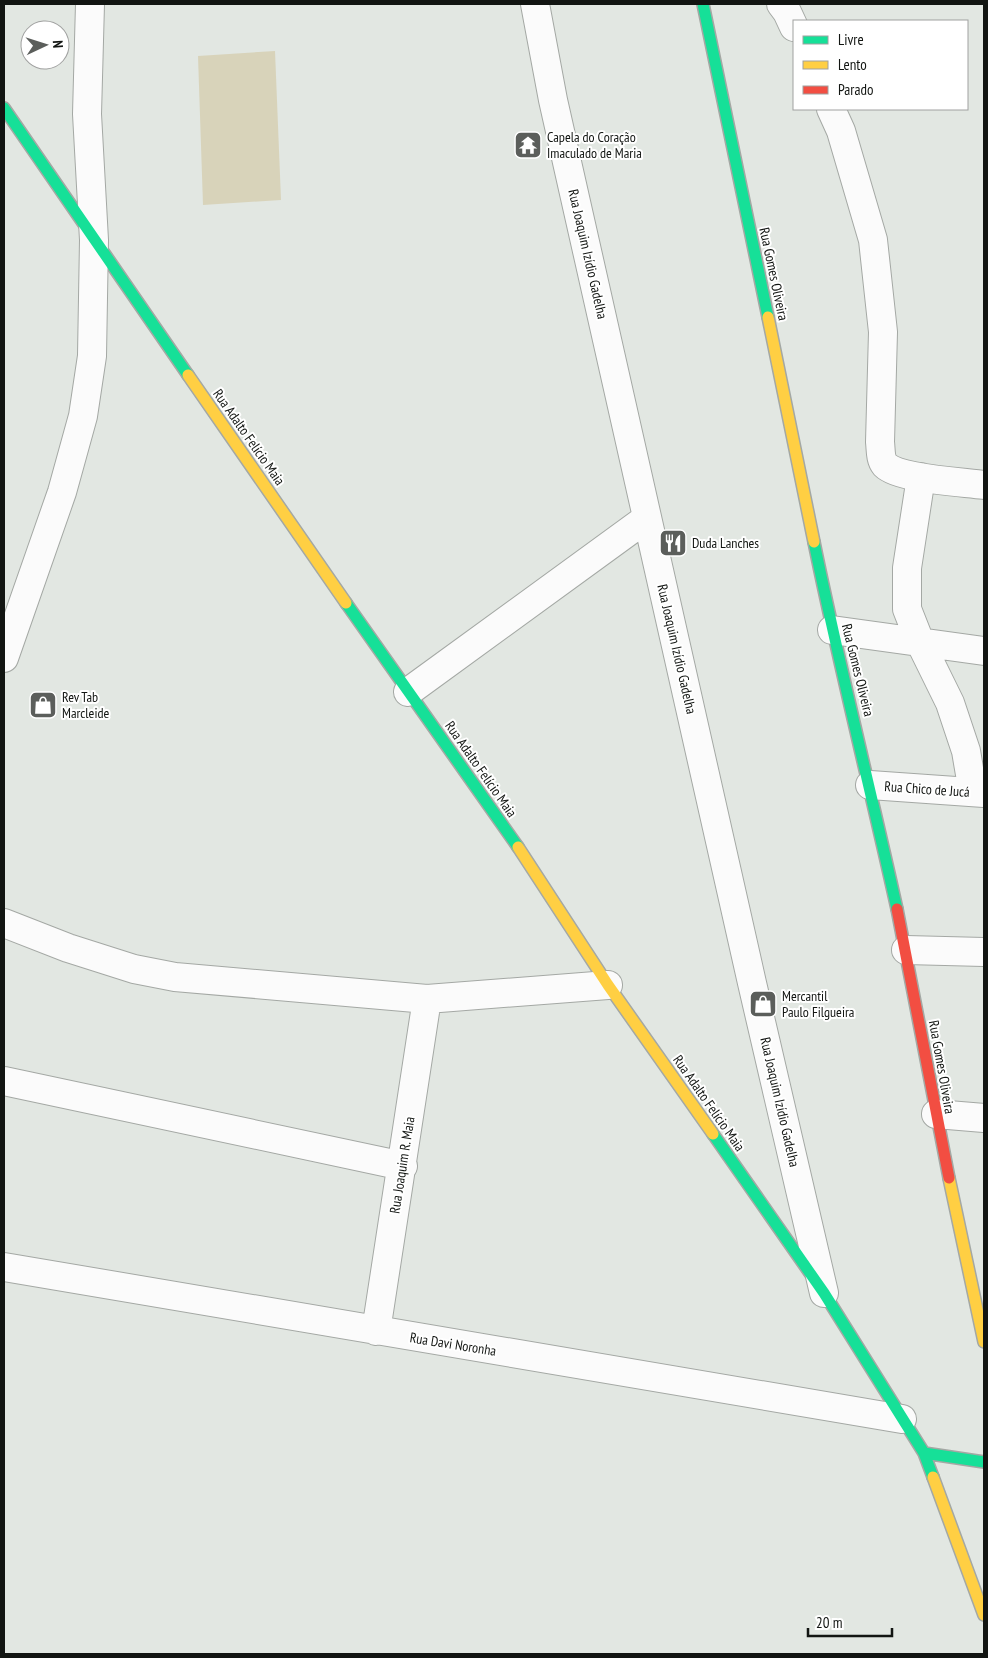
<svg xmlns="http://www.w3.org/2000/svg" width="988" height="1658" font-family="'PT Sans Narrow',sans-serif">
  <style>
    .green { fill: #d8d3ba }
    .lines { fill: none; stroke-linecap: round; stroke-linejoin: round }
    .street-casing { stroke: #a4a8a4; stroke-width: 30 }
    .fast-casing { stroke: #a4a8a4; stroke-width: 14 }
    .slow-casing { stroke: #a4a8a4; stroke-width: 14 }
    .jam-casing { stroke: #a4a8a4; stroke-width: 14 }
    .street { stroke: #fbfbfb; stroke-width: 28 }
    .fast { stroke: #16e098; stroke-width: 11 }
    .slow { stroke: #ffcf43; stroke-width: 11 }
    .jam { stroke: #f24e42; stroke-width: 11 }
    .labels { text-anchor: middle; stroke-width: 4; stroke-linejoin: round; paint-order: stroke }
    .poi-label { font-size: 14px; fill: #121512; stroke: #fff; text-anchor: start }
    .street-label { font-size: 14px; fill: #121512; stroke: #fff }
  </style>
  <rect width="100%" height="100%" fill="#e2e7e2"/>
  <path class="green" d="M275 51 281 200 203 205 198 56Z"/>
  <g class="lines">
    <g class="street-casing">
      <path id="street" d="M535 4 553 100 752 983 824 1293
        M781 4 787 12 794 27
        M831 109 841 131 873 240 883 332 880 442C881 450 880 459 885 465 899 479 963 482 984 485
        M921 477 907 568V609L920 642 950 703 966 751 973 792
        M832 630 984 651
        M4 658 62 492 83 416 92 356 94 240 87 114 90 4
        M408 692 647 518
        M870 785 984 793
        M4 923 68 948 134 969 175 977 427 999 608 985
        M906 950 984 952
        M4 1081 403 1166
        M936 1114 984 1118
        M4 1267 902 1419
        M376 1331 427 999"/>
    </g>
    <g class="fast-casing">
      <path id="fast" d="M703 4 768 317
        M4 108 188 375
        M814 542C839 665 870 787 897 909
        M346 603 518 847
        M713 1134 824 1293 924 1453 933 1477
        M924 1453 984 1462"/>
    </g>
    <g class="slow-casing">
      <path id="slow" d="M768 317 814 542
        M188 375 346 603
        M518 847 608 985 713 1134
        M949 1178 984 1342
        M933 1477 984 1615"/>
    </g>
    <g class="jam-casing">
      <path id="jam" d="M897 909 949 1178"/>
    </g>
    <use href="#street" class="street"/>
    <use href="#fast" class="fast"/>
    <use href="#slow" class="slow"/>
    <use href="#jam" class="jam"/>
  </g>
  <defs>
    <g id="temple-square" transform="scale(1.4375)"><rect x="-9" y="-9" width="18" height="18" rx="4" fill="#5b5e5b" stroke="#fff"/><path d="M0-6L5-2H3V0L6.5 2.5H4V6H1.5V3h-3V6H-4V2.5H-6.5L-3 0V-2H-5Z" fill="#fff"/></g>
    <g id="restaurant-square" transform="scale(1.4375)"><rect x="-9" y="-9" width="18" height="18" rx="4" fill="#5b5e5b" stroke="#fff"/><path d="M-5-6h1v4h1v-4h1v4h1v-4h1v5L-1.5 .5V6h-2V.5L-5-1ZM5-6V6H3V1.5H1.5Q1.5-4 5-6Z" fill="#fff"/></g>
    <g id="shop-square" transform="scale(1.4375)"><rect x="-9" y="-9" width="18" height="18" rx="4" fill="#5b5e5b" stroke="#fff"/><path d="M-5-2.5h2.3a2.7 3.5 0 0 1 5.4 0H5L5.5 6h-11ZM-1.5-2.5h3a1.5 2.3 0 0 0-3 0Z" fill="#fff"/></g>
  </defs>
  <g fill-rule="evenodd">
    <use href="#temple-square" x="528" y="145"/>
    <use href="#restaurant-square" x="673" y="543"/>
    <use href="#shop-square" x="43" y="705"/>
    <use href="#shop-square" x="763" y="1004"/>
  </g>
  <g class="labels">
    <g class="poi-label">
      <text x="547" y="142">Capela do Coração<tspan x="547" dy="16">Imaculado de Maria</tspan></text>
      <text x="692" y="548">Duda Lanches</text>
      <text x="62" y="702">Rev Tab<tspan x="62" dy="16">Marcleide</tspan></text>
      <text x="782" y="1001">Mercantil<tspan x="782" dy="16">Paulo Filgueira</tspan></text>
    </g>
    <g class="street-label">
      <text transform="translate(588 254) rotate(77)" y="5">Rua Joaquim Izídio Gadelha</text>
      <text transform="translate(774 274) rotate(78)" y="5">Rua Gomes Oliveira</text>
      <text transform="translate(249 437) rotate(55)" y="5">Rua Adalto Felício Maia</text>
      <text transform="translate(677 649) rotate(77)" y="5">Rua Joaquim Izídio Gadelha</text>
      <text transform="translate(858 670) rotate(76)" y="5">Rua Gomes Oliveira</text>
      <text transform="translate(481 769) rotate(55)" y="5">Rua Adalto Felício Maia</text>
      <text transform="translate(927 789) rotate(4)" y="5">Rua Chico de Jucá</text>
      <text transform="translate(942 1067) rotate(80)" y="5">Rua Gomes Oliveira</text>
      <text transform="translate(780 1102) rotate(77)" y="5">Rua Joaquim Izídio Gadelha</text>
      <text transform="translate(709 1103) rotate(55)" y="5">Rua Adalto Felício Maia</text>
      <text transform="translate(402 1165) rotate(-81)" y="5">Rua Joaquim R. Maia</text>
      <text transform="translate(453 1344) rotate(9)" y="5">Rua Davi Noronha</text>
    </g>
  </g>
  <rect width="988" height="1658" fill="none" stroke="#121512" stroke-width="10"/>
  <rect x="793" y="20" width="175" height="90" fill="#ffffff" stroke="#a0a1a0"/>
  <rect x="803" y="36" width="25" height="8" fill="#16e098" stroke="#a0a1a0"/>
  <text x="838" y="45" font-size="15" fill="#121512">Livre</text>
  <rect x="803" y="61" width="25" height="8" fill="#ffcf43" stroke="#a0a1a0"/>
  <text x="838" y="70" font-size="15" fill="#121512">Lento</text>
  <rect x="803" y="86" width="25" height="8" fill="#f24e42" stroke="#a0a1a0"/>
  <text x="838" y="95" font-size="15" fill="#121512">Parado</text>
  <g transform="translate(45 45) rotate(86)"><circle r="24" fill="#ffffff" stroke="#a0a1a0"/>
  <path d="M0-4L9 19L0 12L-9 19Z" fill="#5b5e5b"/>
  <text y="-8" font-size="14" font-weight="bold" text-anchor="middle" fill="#121512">N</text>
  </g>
  <path d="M808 1628v8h84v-8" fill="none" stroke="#121512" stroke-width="2.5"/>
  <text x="816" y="1628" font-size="15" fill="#121512" stroke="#ffffff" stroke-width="4" paint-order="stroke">20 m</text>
</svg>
